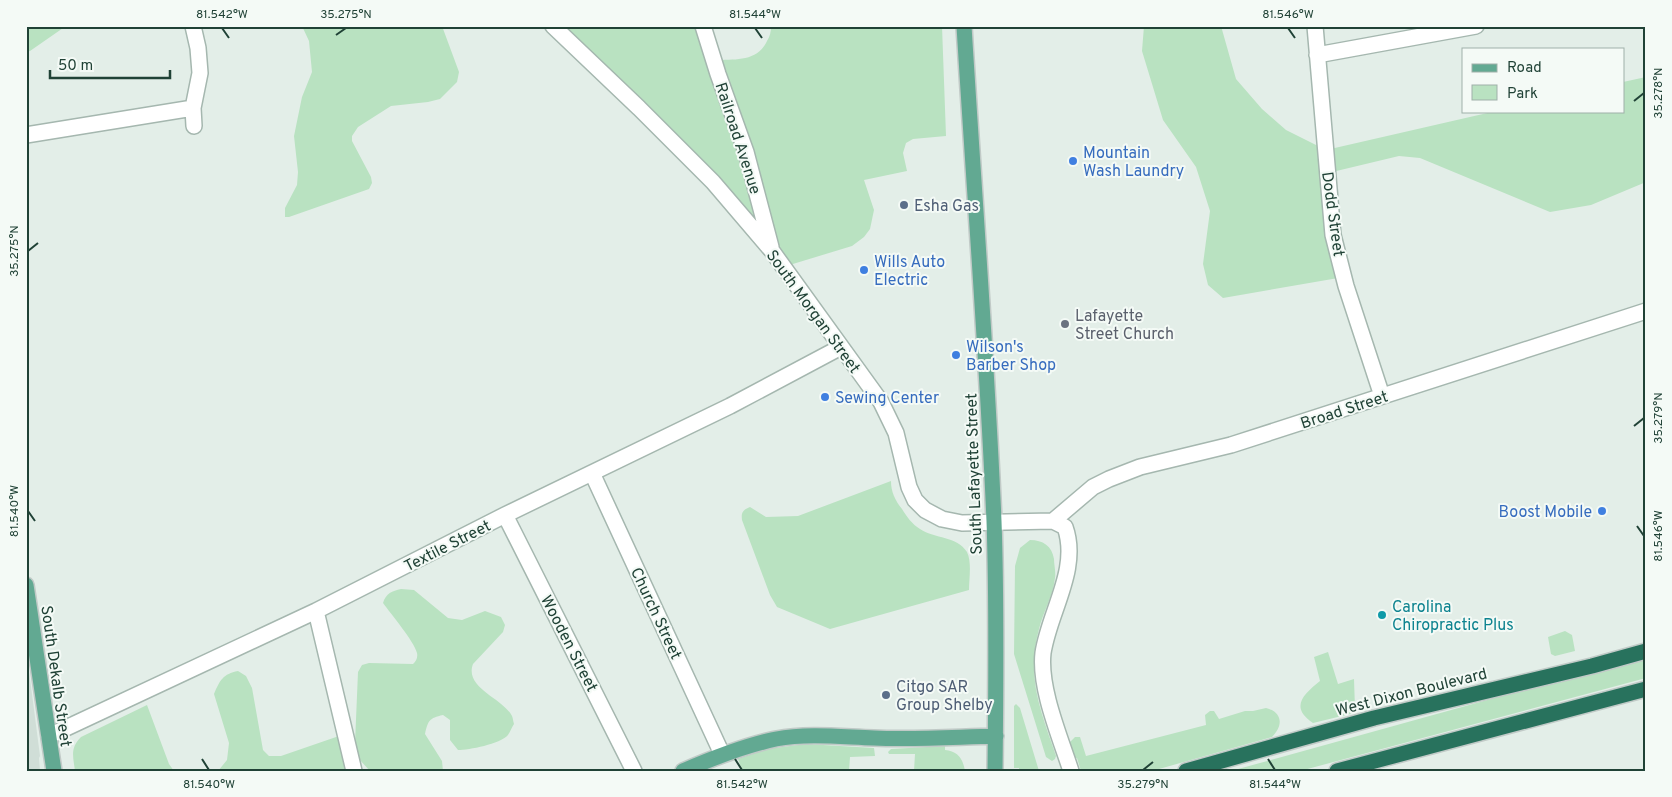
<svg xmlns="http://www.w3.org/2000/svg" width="1672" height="797" font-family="Overpass,sans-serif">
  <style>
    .built { fill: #d0ded7 }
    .green { fill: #b9e2c1 }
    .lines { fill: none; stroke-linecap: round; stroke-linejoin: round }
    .minor-casing { stroke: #a5b7af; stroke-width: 18 }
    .major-casing { stroke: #c1cac7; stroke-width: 18 }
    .highway-casing { stroke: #c1cac7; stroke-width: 18 }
    .minor { stroke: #fff; stroke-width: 15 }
    .major { stroke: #62a992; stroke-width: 15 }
    .highway { stroke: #28725d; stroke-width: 15 }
    .ticks { fill: none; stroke: #204236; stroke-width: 2 }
    .shop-dot { fill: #3f7fe0; stroke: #f4faf6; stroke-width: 2 }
    .service-dot { fill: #5c6f8a; stroke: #f4faf6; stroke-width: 2 }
    .worship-dot { fill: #6b7280; stroke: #f4faf6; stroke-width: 2 }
    .culture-dot { fill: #0f9aa8; stroke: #f4faf6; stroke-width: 2 }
    .labels { text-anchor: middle; stroke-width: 4; stroke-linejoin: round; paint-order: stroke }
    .street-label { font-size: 16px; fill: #204236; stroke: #f4faf6 }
    .shop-label { font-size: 16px; fill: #366cbe; stroke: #f4faf6; text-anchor: start }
    .service-label { font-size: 16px; fill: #4e5e75; stroke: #f4faf6; text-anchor: start }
    .worship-label { font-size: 16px; fill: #5b616d; stroke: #f4faf6; text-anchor: start }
    .culture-label { font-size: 16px; fill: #0d838f; stroke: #f4faf6; text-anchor: start }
    .neatline { fill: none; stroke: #204236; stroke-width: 2 }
    .ticks-label { font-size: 12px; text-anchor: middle; fill: #204236 }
  </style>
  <rect width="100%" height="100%" fill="#e3eee8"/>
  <path class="built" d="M28 663 40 756 39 758 40 771H26V665Z"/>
  <path class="green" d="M26 26H66L30 51 26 52Z
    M302 26H442L459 72 457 82 440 99 428 102 391 106 358 127 352 136V141L371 177 372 183 369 189 289 217H285V208L297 185 298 172 294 136 302 97 312 72 309 41Z
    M553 26H703L715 60C735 59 757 62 767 41 770 36 771 32 771 26H942L946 136 913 139 906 143 903 153 907 171 864 180 874 210 870 229 864 237 852 246 783 267 772 251Z
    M1144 26H1221L1236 79 1262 109 1286 130 1326 150 1496 111H1623V82L1646 77V182L1591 205 1550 212 1420 158 1399 156 1328 173 1344 277 1223 298 1208 285 1203 264 1210 211 1196 167 1163 120 1142 51Z
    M891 481C891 492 895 500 902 509 907 517 912 524 920 529 935 539 957 536 967 552 972 562 969 579 969 590L830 629 777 607 770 595 742 520C741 512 743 510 750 507L766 517 798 516Z
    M1030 540C1043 540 1052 546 1054 559 1054 565 1056 572 1055 578 1053 596 1043 612 1039 629 1036 640 1034 652 1034 663 1033 695 1046 726 1056 756L1055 759 1052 761 1046 757 1014 654 1015 566 1020 548Z
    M401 589 414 590 448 618 462 620 485 611 501 617 505 625 503 632 473 664C464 688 503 698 512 716 513 718 513 721 514 724 512 727 510 732 508 735 500 744 469 750 458 750L450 740V720L443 715C429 718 428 721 425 734L442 761 443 771H370L359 759 355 743 358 672 362 665 369 663 413 664C416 661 418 658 417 653 414 641 391 614 383 603 386 593 392 591 401 589Z
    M1565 631 1572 635 1575 651 1555 656 1551 654 1548 637Z
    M1328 652 1338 684 1354 679 1355 709 1350 714 1313 723C1289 707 1304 694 1320 681L1314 657Z
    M1646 656V678L1300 771H1231Z
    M238 671 246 676 252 688 263 750 269 756H281L339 736 348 771H218L227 760 229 743 214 694C220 680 223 674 238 671Z
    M1016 704 1020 708 1039 771H1019V768H1014V706Z
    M147 705 169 764 174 771H75C73 756 70 748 81 737Z
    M1266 708C1282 712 1284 725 1272 737L1152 771H1081L1077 758 1074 759 1070 742 1075 737H1080L1086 756 1206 725 1205 715 1210 711H1214L1219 719 1245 711H1253Z
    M806 744 874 748 875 756 850 757 849 771H742L738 759 767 749Z
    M945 746V750C958 751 963 759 965 771H914L915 754H889L888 752 891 749Z"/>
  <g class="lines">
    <g class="minor-casing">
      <path id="minor" d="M193 26 198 48 200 73 193 108 194 126
        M553 26 639 108 713 182 772 251 881 402 896 433 909 487 915 500 925 510 942 519 962 523 1053 521 1065 527C1080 569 1049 612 1043 653 1039 688 1060 737 1071 771
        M703 26 718 74 746 152 771 247
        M1315 26 1333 235 1346 286 1382 396
        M1317 55 1476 26
        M26 135 193 108
        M592 473 722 754
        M505 515 634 771
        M1053 521 1093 487 1109 479 1140 467 1231 445 1646 311
        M316 611 354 771
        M49 736 316 611 505 515 730 406 841 347"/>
    </g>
    <g class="major-casing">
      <path id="major" d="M964 26C974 191 987 356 994 521 997 604 996 688 995 771
        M26 585 54 771
        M683 771C713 758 743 746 776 739 808 733 842 737 874 738 915 740 955 737 996 736"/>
    </g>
    <g class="highway-casing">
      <path id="highway" d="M1186 771 1374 718 1592 666 1646 651
        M1337 771 1646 689"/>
    </g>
    <use href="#minor" class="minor"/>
    <use href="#major" class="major"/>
    <use href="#highway" class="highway"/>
  </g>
  <path class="ticks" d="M222 28 229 38M755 28 762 38M1288 28 1295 38M336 35 346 28M1634 101 1644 93M28 251 38 243M1634 426 1644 418M28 511 35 521M1637 526 1644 536M202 759 209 770M735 759 742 770M1268 759 1275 770M1143 770 1153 762"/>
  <g class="shop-dot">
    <circle cx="1073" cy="161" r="5"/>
    <circle cx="864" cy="270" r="5"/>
    <circle cx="956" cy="355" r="5"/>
    <circle cx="825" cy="397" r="5"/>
    <circle cx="1602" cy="511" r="5"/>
  </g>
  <g class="service-dot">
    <circle cx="904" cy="205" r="5"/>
    <circle cx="886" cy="695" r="5"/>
  </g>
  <circle class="worship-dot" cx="1065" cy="324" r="5"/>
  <circle class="culture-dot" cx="1382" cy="615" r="5"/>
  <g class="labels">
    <g class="street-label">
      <text transform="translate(739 138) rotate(72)" y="6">Railroad Avenue</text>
      <text transform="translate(1334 214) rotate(82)" y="6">Dodd Street</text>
      <text transform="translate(814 311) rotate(54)" y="6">South Morgan Street</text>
      <text transform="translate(1344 409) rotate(-18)" y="6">Broad Street</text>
      <text transform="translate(973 474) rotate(-92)" y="6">South Lafayette Street</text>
      <text transform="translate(447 545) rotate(-27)" y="6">Textile Street</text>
      <text transform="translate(657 613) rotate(65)" y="6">Church Street</text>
      <text transform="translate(570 643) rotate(63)" y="6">Wooden Street</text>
      <text transform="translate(57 676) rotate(82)" y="6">South Dekalb Street</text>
      <text transform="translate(1411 691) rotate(-14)" y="6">West Dixon Boulevard</text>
    </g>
    <g class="shop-label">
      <text x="1083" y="158">Mountain<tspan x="1083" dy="18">Wash Laundry</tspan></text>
      <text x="874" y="267">Wills Auto<tspan x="874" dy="18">Electric</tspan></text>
      <text x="966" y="352">Wilson's<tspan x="966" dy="18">Barber Shop</tspan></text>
      <text x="835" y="403">Sewing Center</text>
      <text x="1592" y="517" text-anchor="end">Boost Mobile</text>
    </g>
    <g class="service-label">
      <text x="914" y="211">Esha Gas</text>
      <text x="896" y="692">Citgo SAR<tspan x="896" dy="18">Group Shelby</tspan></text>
    </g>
    <g class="worship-label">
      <text x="1075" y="321">Lafayette<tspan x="1075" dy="18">Street Church</tspan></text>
    </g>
    <g class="culture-label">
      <text x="1392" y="612">Carolina<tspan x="1392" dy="18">Chiropractic Plus</tspan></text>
    </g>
  </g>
  <rect width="1672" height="797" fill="none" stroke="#f4faf6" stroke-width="55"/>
  <rect x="1462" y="48" width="162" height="65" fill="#f4faf6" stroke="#9fb0a9"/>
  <rect x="1472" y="64" width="25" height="8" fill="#62a992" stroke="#9fb0a9"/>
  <text x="1507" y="72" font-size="15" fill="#204236">Road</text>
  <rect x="1472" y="85" width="25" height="15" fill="#b9e2c1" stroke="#9fb0a9"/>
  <text x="1507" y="98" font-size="15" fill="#204236">Park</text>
  <path d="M50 70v8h120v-8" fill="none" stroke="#204236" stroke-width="2.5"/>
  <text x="58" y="70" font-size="15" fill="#204236" stroke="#f4faf6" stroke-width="4" paint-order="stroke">50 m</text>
  <rect x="28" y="28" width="1616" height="742" class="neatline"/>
  <g class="ticks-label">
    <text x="222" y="18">81.542°W</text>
    <text x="346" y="18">35.275°N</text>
    <text x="755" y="18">81.544°W</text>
    <text x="1288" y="18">81.546°W</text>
    <text transform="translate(1658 93) rotate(-90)" y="4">35.278°N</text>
    <text transform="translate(14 251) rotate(-90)" y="4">35.275°N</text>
    <text transform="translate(1658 418) rotate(-90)" y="4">35.279°N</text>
    <text transform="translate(14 511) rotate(-90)" y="4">81.540°W</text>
    <text transform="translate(1658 536) rotate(-90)" y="4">81.546°W</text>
    <text x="209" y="788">81.540°W</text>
    <text x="742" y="788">81.542°W</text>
    <text x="1143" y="788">35.279°N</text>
    <text x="1275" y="788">81.544°W</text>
  </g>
</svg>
